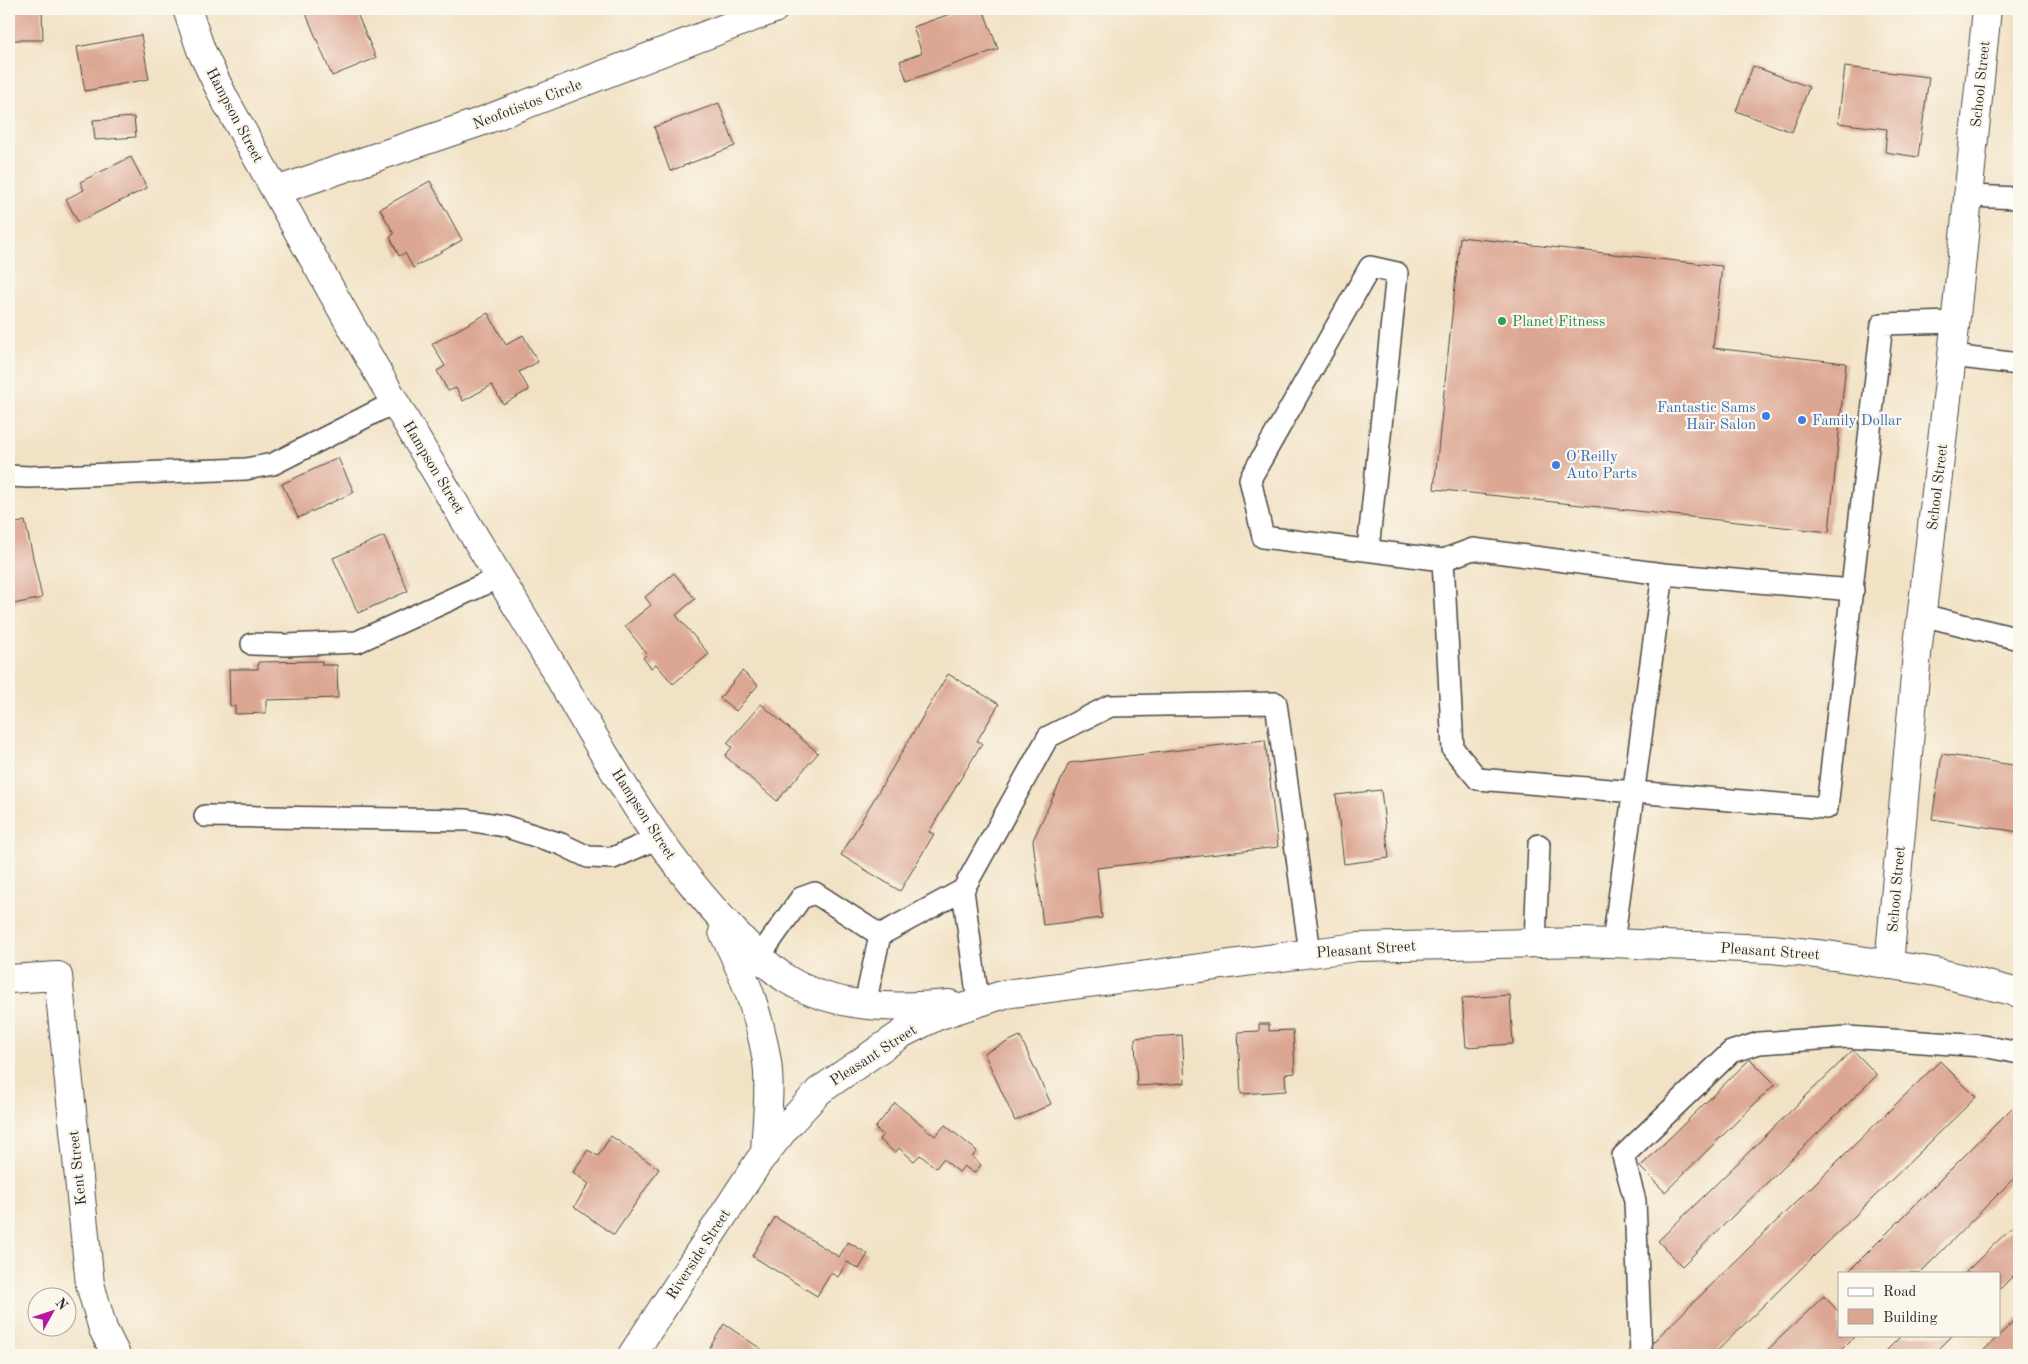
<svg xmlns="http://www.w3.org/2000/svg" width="2028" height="1364" font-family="'Old Standard TT',serif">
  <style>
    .building { fill: #dba692 }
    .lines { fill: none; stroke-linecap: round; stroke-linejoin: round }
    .lane-casing { stroke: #494642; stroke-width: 24 }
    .street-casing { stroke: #494642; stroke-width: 30 }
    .secondary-casing { stroke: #494642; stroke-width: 30 }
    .lane { stroke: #fff; stroke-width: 21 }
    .street { stroke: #fff; stroke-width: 28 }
    .secondary { stroke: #fff; stroke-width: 28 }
    .leisure-dot { fill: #2e9e5b; stroke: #fbf7ec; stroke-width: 2 }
    .shop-dot { fill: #3f7fe0; stroke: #fbf7ec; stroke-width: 2 }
    .labels { text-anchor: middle; stroke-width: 4.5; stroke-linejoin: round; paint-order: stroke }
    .street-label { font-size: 15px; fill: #2b2b2b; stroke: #fbf7ec }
    .leisure-label { font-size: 15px; fill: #27864d; stroke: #fbf7ec; text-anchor: start }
    .shop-label { font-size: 15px; fill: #366cbe; stroke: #fbf7ec; text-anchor: start }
  </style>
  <rect width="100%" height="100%" fill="#fbf7ec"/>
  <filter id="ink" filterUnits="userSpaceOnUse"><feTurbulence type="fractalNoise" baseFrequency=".02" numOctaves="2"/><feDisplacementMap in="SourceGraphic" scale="10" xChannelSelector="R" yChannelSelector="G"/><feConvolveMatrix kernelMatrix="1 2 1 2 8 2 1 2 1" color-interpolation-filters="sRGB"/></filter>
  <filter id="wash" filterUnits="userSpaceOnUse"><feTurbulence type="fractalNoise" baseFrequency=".0096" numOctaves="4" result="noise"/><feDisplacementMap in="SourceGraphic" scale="20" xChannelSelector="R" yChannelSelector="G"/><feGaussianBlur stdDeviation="1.12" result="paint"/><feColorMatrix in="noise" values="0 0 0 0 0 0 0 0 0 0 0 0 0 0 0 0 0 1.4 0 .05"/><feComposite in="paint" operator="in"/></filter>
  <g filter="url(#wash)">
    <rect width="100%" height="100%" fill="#f2e2c5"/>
    <g id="blocks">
      <path class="building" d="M9 9H42L43 40H9Z
        M304 9H355L376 58 332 76Z
        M964 9H983L998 49 907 81 900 61 922 53 913 27Z
        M141 35 149 79 85 91 77 47Z
        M1753 66 1809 87 1792 132 1736 111Z
        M1845 67 1929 77 1918 157 1885 152 1887 129 1838 123Z
        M719 103 735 146 670 171 654 127Z
        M134 117 136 137 95 140 93 120Z
        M131 157 147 188 78 222 66 199 84 190 80 182Z
        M430 181 462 240 413 268 405 253 399 256 390 237 394 234 380 209Z
        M1460 237 1722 266 1713 348 1846 363 1829 532 1434 489Z
        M488 313 506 345 523 335 538 362 519 372 529 390 503 404 492 385 463 401 456 388 448 391 437 371 445 366 432 344Z
        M338 458 354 492 298 518 282 484Z
        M25 521 42 598 9 605V525Z
        M384 536 408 591 358 613 333 558Z
        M674 573 695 599 676 615 709 654 673 684 656 664 651 668 643 658 647 654 625 626 651 605 645 597Z
        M322 661V665H337L338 698 266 700V713L235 714V706H230L229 669H258V662Z
        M742 671 758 685 736 711 720 698Z
        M948 674 999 704 977 741 982 743 929 832 934 834 900 891 841 855Z
        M761 704 818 753 777 801 725 756 732 747 727 743Z
        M1265 740 1278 847 1097 868 1102 918 1043 925 1033 840 1069 763Z
        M1942 754 2019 766V832L1932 819Z
        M1381 790 1389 858 1344 864 1336 795Z
        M1510 995 1513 1044 1466 1047 1462 998Z
        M1259 1024H1269V1031L1293 1030 1295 1073 1285 1074 1286 1091 1241 1094 1238 1032 1259 1031Z
        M1182 1035 1185 1083 1137 1086 1135 1038Z
        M1020 1036 1051 1104 1015 1121 984 1053Z
        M1853 1050 1877 1075 1682 1266 1658 1241Z
        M1750 1059 1775 1084 1665 1192 1640 1167Z
        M1940 1061 1976 1097 1713 1355H1661L1650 1345Z
        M2019 1101V1173L1920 1273H1847Z
        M895 1103 935 1136 945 1125 977 1151 972 1157 981 1165 974 1173 964 1166 959 1172 943 1159 936 1168 920 1155 914 1161 899 1148 895 1153 879 1139 883 1135 875 1128Z
        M611 1136 659 1169 614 1235 574 1207 589 1184 573 1172 588 1150 598 1156Z
        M775 1217 839 1257 848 1242 868 1254 859 1269 847 1262 838 1277 831 1273 817 1296 752 1256Z
        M2019 1220V1270L1999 1290V1273H1965Z
        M1824 1296 1839 1312V1335H1856L1836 1355H1762Z
        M2019 1316V1355H1979Z
        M724 1324 764 1351 761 1355H705Z
        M1902 1335H1953L1933 1355H1882Z"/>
    </g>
  </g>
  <g filter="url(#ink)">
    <use href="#blocks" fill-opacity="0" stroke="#494642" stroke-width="1"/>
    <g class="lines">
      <g class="lane-casing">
        <path id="lane" d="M1969 196 2019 198
          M1952 356 2019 364
          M9 476 29 477 246 469 273 464 395 402
          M1368 550 1397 273 1370 267 1250 479 1263 537 1443 560 1453 749 1478 779 1827 808 1882 324 1955 322
          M1443 560 1473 549 1663 574
          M1922 615 2019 639
          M252 644 286 645 357 642 500 577
          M205 816 467 820 504 826 561 844 588 857 613 858 658 838
          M880 935 963 890
          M1535 942 1539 845
          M1613 943 1663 574 1853 590
          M759 957 801 898 815 893 880 935 865 1004
          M978 1001 963 890 1048 737 1110 706 1276 703 1310 953
          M1641 1355 1635 1201 1623 1156 1731 1052 1759 1043 1847 1037 1983 1046 2019 1053"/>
      </g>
      <g class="street-casing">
        <path id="street" d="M276 191 480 122 774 9
          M1889 965 1917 654 1952 356 1987 9
          M9 979 58 976 90 1284 103 1329 116 1355"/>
      </g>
      <g class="secondary-casing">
        <path id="secondary" d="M187 9 201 50 224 98C285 207 344 316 407 423 450 497 495 570 539 643 598 742 652 848 734 931 751 949 768 967 788 980 836 1009 895 1009 949 1004
          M723 932C744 973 760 1016 767 1062 771 1091 766 1124 765 1154
          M632 1355 759 1161 787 1126 819 1091 903 1033 937 1016 1005 994 1357 947 1583 942 1772 949 1834 956 1936 972 2019 993"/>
      </g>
      <use href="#lane" class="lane"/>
      <use href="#street" class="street"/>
      <use href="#secondary" class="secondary"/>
    </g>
  </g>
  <circle class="leisure-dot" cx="1502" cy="321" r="5"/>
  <g class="shop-dot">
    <circle cx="1766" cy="416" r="5"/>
    <circle cx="1802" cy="420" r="5"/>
    <circle cx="1556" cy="465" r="5"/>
  </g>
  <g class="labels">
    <g class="street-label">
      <text transform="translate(1980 84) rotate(-84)" y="5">School Street</text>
      <text transform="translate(527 104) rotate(-21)" y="5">Neofotistos Circle</text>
      <text transform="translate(235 115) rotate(62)" y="5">Hampson Street</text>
      <text transform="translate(434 467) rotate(59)" y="5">Hampson Street</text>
      <text transform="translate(1937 487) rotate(-83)" y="5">School Street</text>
      <text transform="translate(644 814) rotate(57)" y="5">Hampson Street</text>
      <text transform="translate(1896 889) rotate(-85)" y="5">School Street</text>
      <text transform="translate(1366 949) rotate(-4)" y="5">Pleasant Street</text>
      <text transform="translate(1770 951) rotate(4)" y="5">Pleasant Street</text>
      <text transform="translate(873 1055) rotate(-33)" y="5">Pleasant Street</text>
      <text transform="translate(77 1168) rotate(-96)" y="5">Kent Street</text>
      <text transform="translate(698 1254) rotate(-57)" y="5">Riverside Street</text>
    </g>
    <g class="leisure-label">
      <text x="1512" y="326">Planet Fitness</text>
    </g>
    <g class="shop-label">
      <text x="1756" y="412" text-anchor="end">Fantastic Sams<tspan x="1756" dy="17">Hair Salon</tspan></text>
      <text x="1812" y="425">Family Dollar</text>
      <text x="1566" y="461">O'Reilly<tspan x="1566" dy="17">Auto Parts</tspan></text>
    </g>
  </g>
  <rect width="2028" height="1364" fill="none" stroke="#fbf7ec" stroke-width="30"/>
  <rect x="1838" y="1272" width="162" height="65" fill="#fbf7ec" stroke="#a8a59f"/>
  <rect x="1848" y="1288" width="25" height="8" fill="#ffffff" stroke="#a8a59f"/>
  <text x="1883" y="1296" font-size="15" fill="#2b2b2b">Road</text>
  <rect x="1848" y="1309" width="25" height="15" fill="#dba692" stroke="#a8a59f"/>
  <text x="1883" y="1322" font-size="15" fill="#2b2b2b">Building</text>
  <g transform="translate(52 1312) rotate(50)"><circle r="24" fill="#fbf7ec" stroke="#a8a59f"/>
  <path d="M0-4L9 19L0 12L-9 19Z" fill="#b5179e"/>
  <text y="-8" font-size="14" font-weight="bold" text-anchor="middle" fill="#2b2b2b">N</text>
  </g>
</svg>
